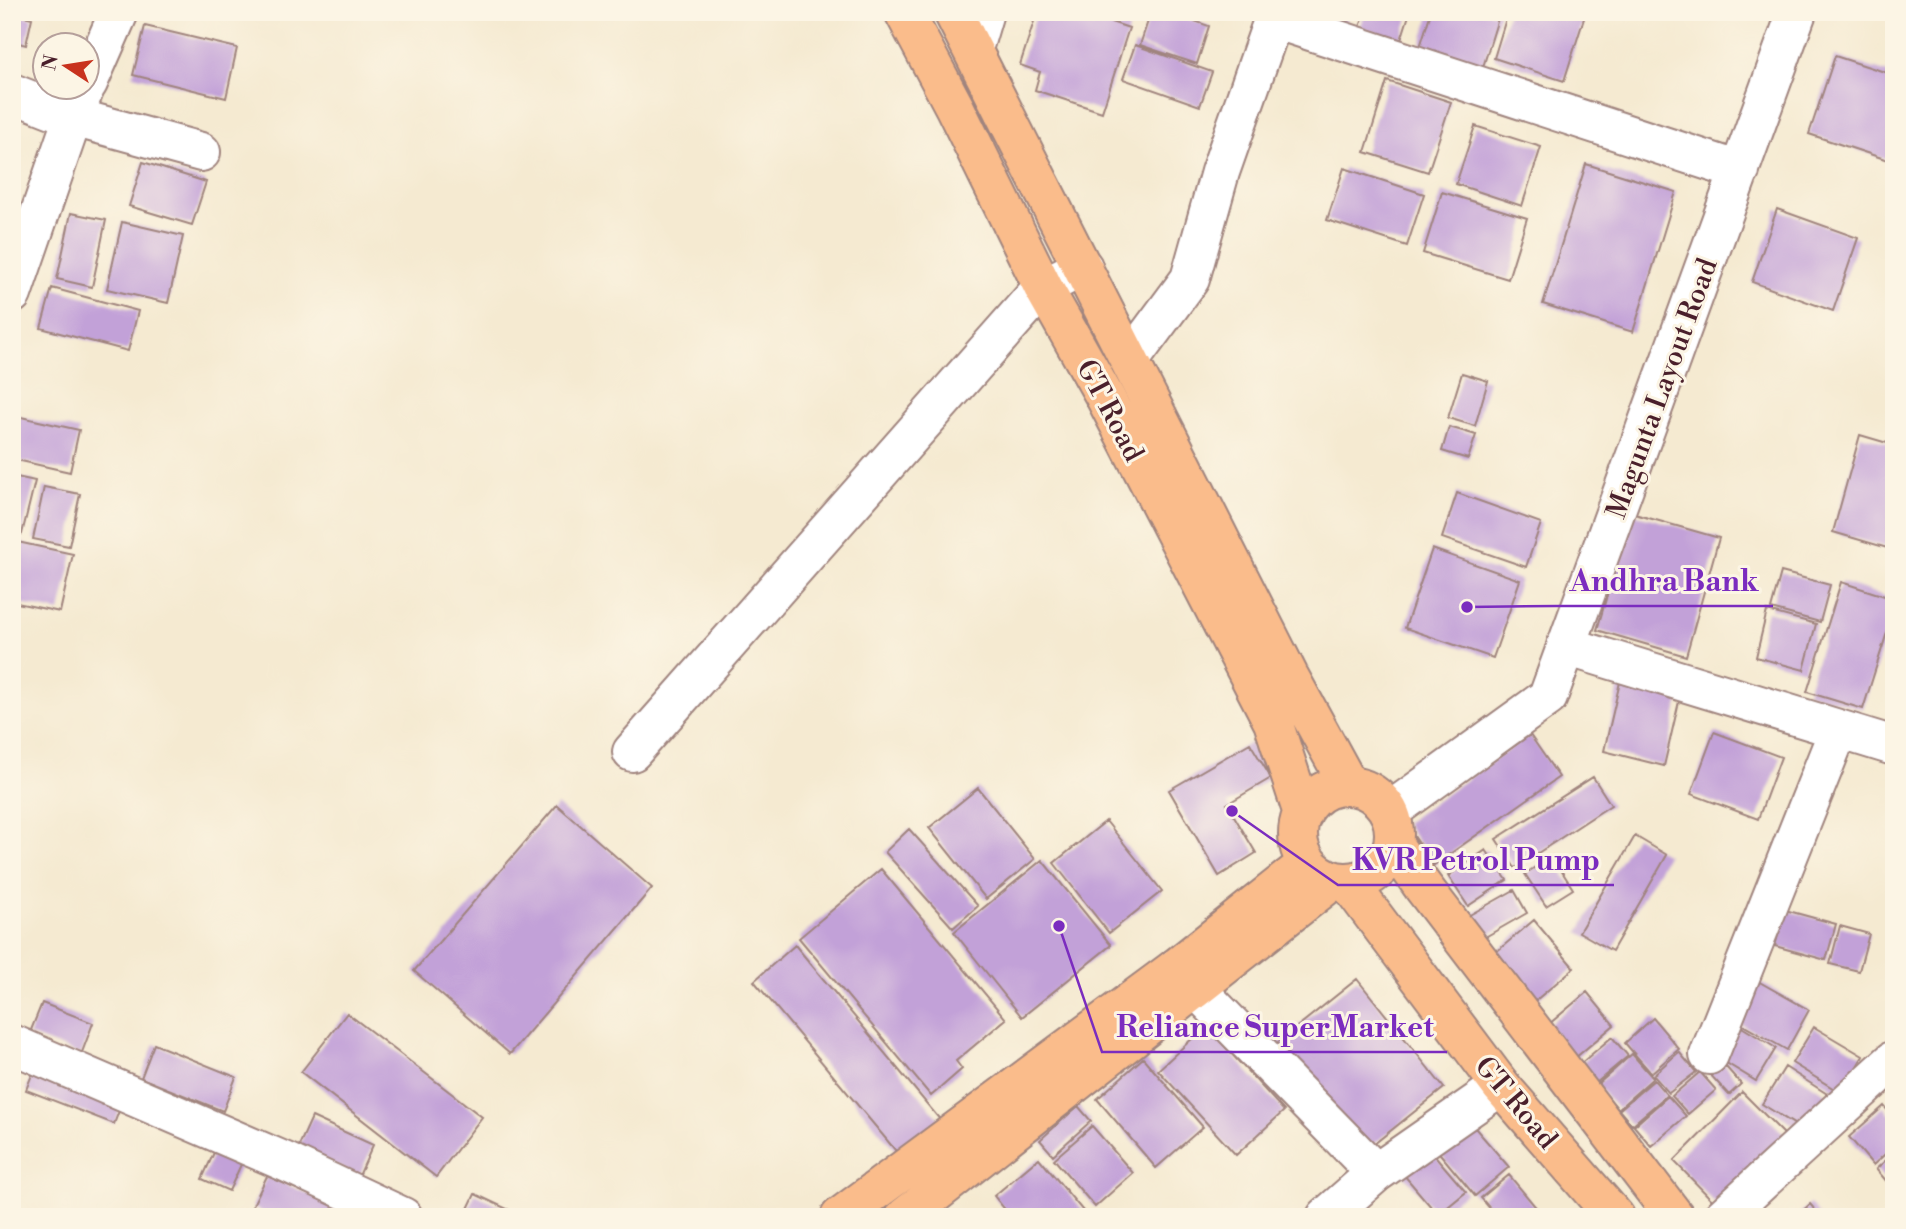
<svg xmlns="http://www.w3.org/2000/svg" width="1906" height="1229" font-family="'Libre Bodoni',serif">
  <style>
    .building { fill: #c2a1d8 }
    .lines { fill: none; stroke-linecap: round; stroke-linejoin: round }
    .minor-casing { stroke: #a0847e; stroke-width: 42 }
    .major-casing { stroke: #a0847e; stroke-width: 42 }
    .minor { stroke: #fff; stroke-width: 38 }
    .major { stroke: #fabc8b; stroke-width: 38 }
    .labels { text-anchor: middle; stroke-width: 6; stroke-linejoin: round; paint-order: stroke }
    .street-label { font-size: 28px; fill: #4a1f2b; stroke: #fcf5e5 }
    .leader { fill: none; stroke: #7b2cbf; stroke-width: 2.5 }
    .callout-dot { fill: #7b2cbf; stroke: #fcf5e5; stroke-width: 2.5 }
    .callout-label { font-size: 30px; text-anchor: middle; font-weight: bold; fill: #7b2cbf; stroke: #fcf5e5; stroke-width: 6; stroke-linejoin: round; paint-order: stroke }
  </style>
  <rect width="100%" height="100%" fill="#fcf5e5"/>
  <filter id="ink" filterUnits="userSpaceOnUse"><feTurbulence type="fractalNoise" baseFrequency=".0143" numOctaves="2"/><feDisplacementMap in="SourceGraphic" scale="14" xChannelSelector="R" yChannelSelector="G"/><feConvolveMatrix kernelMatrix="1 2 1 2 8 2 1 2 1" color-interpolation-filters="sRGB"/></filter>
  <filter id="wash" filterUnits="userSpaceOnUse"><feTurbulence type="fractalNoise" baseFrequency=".00686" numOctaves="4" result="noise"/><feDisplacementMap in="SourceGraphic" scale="28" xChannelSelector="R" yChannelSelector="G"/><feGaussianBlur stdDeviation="1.57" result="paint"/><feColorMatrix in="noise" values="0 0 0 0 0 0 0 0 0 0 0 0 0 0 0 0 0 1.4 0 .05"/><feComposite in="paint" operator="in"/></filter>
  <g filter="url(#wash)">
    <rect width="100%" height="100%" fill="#f5ead1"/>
    <g id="blocks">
      <path class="building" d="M1037 12H1081L1129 28 1102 112 1035 90 1040 72 1020 65Z
        M1151 12H1169L1209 26 1197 64 1140 45Z
        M1304 12H1349L1344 28Z
        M1365 12H1410L1401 40 1360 27Z
        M1431 12H1500L1483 67 1420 47Z
        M1508 12H1577L1585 15 1564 81 1494 58Z
        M12 13 32 18 26 45 12 41Z
        M145 26 237 48 226 98 133 75Z
        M1135 45 1212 72 1200 106 1123 79Z
        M1835 56 1894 75V162L1809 134Z
        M1387 81 1451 102 1428 172 1365 152Z
        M1475 126 1541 147 1522 206 1456 184Z
        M143 162 206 182 192 225 129 206Z
        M1586 164 1676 192 1633 332 1543 304Z
        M1344 168 1424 194 1407 246 1327 220Z
        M1442 192 1527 218 1508 279 1423 253Z
        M1777 209 1858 238 1833 311 1752 282Z
        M71 213 106 220 92 287 57 279Z
        M122 222 183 236 168 303 107 289Z
        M52 288 138 311 128 351 41 328Z
        M1462 373 1488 381 1475 426 1448 418Z
        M12 415 79 430 70 472 12 459Z
        M1449 427 1476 435 1468 459 1442 451Z
        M1860 435 1894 445V550L1833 532Z
        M12 476 35 481 22 534 12 531Z
        M44 487 80 494 69 546 33 539Z
        M1457 493 1541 523 1526 567 1442 538Z
        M1631 513 1719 538 1686 656 1597 630Z
        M13 541 73 554 60 612 12 602Z
        M1432 549 1520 580 1493 658 1405 628Z
        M1781 572 1830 585 1820 622 1771 609Z
        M1841 582 1894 599V610L1863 709 1807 692Z
        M1767 611 1816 624 1804 670 1756 657Z
        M1620 682 1680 697 1664 766 1604 751Z
        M1714 732 1781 757 1758 819 1691 794Z
        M1530 735 1559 777 1434 865 1405 823Z
        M1250 743 1271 778 1227 804 1256 853 1219 876 1169 790Z
        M1593 777 1611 805 1515 868 1496 839Z
        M978 788 1035 859 986 899 929 828Z
        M557 805 652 888 510 1054 414 971Z
        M1106 821 1162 891 1109 933 1054 863Z
        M909 829 978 906 953 928 885 852Z
        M1635 836 1667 855 1612 951 1579 932Z
        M1486 850 1507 880 1468 906 1448 876Z
        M1552 856 1573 889 1546 906 1525 874Z
        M1042 860 1111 945 1022 1017 954 932Z
        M881 869 1006 1019 956 1061 962 1069 931 1096 799 938Z
        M1514 890 1527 913 1480 940 1466 917Z
        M1785 910 1836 924 1826 960 1775 946Z
        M1534 920 1574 968 1529 1006 1489 958Z
        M1840 926 1869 934 1859 971 1830 964Z
        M795 945 942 1122 901 1157 754 981Z
        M1357 979 1444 1088 1364 1152 1277 1043Z
        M1756 980 1809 1010 1787 1050 1734 1020Z
        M1587 992 1614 1025 1575 1058 1548 1025Z
        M42 1003 93 1023 81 1055 29 1035Z
        M347 1013 482 1117 436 1177 301 1072Z
        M1653 1018 1679 1049 1651 1073 1625 1043Z
        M1735 1023 1776 1048 1756 1081 1715 1056Z
        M1206 1026 1284 1111 1236 1155 1158 1070Z
        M1814 1027 1863 1056 1841 1093 1792 1063Z
        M1612 1037 1628 1056 1596 1083 1580 1064Z
        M154 1044 236 1077 223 1111 141 1078Z
        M1679 1052 1696 1072 1669 1093 1653 1075Z
        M1632 1054 1653 1078 1618 1109 1597 1085Z
        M1143 1058 1203 1127 1156 1168 1097 1099Z
        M1719 1059 1741 1084 1729 1095 1707 1071Z
        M37 1062 125 1095 114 1124 26 1090Z
        M1785 1067 1835 1099 1813 1136 1762 1104Z
        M1700 1072 1716 1090 1688 1114 1672 1096Z
        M1654 1080 1667 1095 1632 1125 1619 1110Z
        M1742 1092 1788 1138 1719 1207 1674 1161Z
        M1668 1096 1686 1116 1651 1146 1634 1126Z
        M1078 1106 1091 1121 1053 1155 1040 1140Z
        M1884 1106 1894 1118V1146L1873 1165 1849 1137Z
        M312 1117 373 1145 359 1176 298 1148Z
        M1469 1121 1509 1167 1475 1196 1436 1149Z
        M1092 1126 1133 1173 1095 1207 1054 1159Z
        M1425 1144 1466 1192 1438 1215 1398 1168Z
        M216 1148 243 1160 229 1191 202 1179Z
        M1894 1153V1190L1876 1169Z
        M1039 1158 1088 1217H1011L994 1196Z
        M1509 1175 1544 1217H1497L1481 1198Z
        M267 1176 347 1211 344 1217H274L252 1207Z
        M475 1194 524 1217H464Z
        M1810 1204 1821 1217H1796Z"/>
    </g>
  </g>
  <g filter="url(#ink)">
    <use href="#blocks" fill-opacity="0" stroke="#a0847e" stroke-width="2"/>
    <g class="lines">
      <g class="minor-casing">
        <path id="minor" d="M1274 19 1740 171
          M973 49 984 12
          M88 83 119 12
          M12 93 73 117 201 152
          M12 294 73 117 85 88
          M1130 360 1190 279 1220 172 1276 12
          M1566 646 1894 746
          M632 752 1043 287 1083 267
          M1389 812 1548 697 1797 12
          M1176 968 1376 1173
          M12 1044 288 1163 403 1217
          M1709 1055 1838 731
          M1326 1217 1376 1173 1501 1086
          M1723 1217 1894 1060"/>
      </g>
      <g class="major-casing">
        <path id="major" d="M904 12 955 108 1043 287 1104 395 1273 722 1303 814
          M953 12 1289 676 1349 786
          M1298 834a48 48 0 1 1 96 0a48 48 0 1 1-96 0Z
          M1393 844 1423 887 1675 1217
          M1348 882 1501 1086 1615 1217
          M840 1217 1176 968 1308 863
          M905 1217 1333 880"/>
      </g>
      <use href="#minor" class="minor"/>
      <use href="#major" class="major"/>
    </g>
  </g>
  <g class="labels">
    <g class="street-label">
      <text transform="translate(1661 388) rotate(-70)" y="10">Magunta Layout Road</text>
      <text transform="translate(1111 410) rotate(62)" y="10">GT Road</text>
      <text transform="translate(1517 1102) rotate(50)" y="10">GT Road</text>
    </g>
  </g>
  <path class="leader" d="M1467 607L1556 606H1773M1232 811L1338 885H1614M1059 926L1102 1052H1447"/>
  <g class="callout-dot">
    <circle cx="1467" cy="607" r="7"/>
    <circle cx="1232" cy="811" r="7"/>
    <circle cx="1059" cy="926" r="7"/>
  </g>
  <g class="callout-label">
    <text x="1664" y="591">Andhra Bank</text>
    <text x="1476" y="870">KVR Petrol Pump</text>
    <text x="1275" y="1037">Reliance SuperMarket</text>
  </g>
  <rect width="1906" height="1229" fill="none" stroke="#fcf5e5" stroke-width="42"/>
  <g transform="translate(66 66) rotate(282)"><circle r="33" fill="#fcf5e5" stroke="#b59f9b" stroke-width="2"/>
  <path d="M0-5L12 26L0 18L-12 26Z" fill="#c8321e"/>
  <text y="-10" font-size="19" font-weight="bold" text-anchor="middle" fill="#4a1f2b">N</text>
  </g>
</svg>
